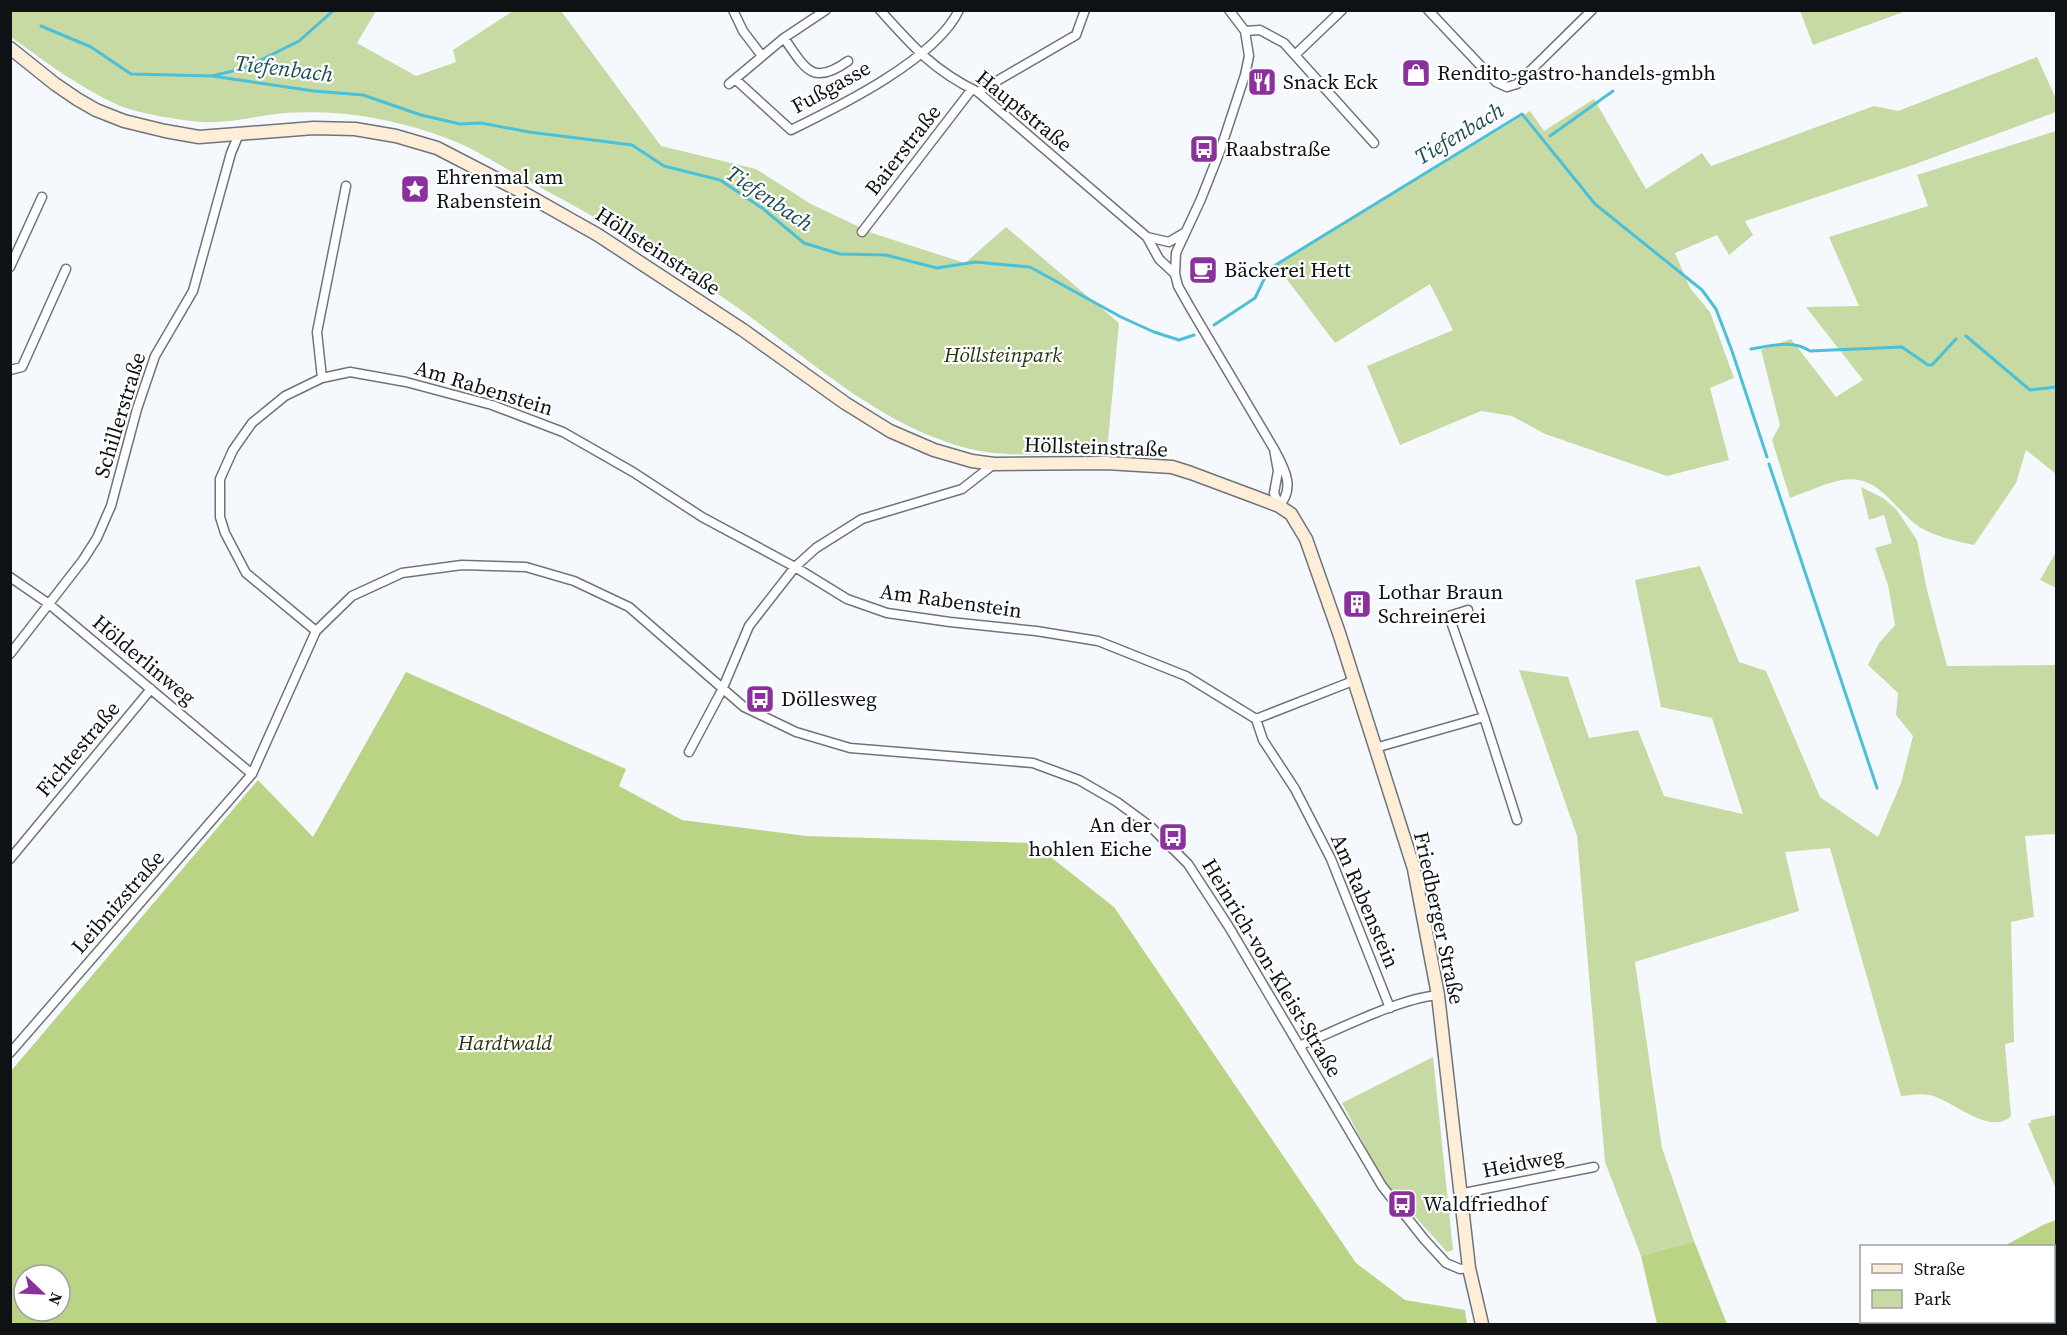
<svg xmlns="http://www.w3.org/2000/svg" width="2067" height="1335" font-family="'Source Serif 4',serif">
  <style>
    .green { fill: #c8daa3 }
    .forest { fill: #bbd384; fill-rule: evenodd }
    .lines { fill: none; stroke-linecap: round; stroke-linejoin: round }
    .stream { stroke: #4cc0d7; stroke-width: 3 }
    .street-casing { stroke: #6e747b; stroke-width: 11 }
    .secondary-casing { stroke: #6e747b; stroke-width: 15 }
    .street { stroke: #fff; stroke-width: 8 }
    .secondary { stroke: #feeed8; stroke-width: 12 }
    .labels { text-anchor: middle; stroke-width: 4.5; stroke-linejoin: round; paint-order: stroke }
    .poi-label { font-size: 21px; fill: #0f1214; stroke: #fff; text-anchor: start }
    .street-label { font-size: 21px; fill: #0f1214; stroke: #fff }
    .park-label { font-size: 21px; font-style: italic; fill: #2b3412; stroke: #fff }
    .water-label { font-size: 22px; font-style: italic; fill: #1a4c56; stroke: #fff }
  </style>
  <rect width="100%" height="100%" fill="#f5f9fe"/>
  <path class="green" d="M10 11H376L357 43 416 76 456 62 453 50 513 11H561L661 146 756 169 811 204 872 233 965 263 1006 227 1119 323 1106 463 1105 452C1062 453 1006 459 966 448 882 425 818 367 749 316 681 266 607 223 532 183 498 165 473 146 435 134 384 117 340 110 286 113 258 115 229 124 201 122 179 120 139 114 118 105 80 88 44 61 11 37Z
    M1800 11H1906L1813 45Z
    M2037 57 2056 99V112L1910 166 1745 221 1753 235 1729 255 1717 235 1675 253 1690 288 1710 312 1734 378 1710 388 1729 460 1667 476 1545 434 1512 416 1481 411 1400 445 1367 366 1453 330 1430 284 1335 343 1276 265 1530 111 1544 131 1594 99 1646 189 1702 153 1711 166 1874 106 1898 111Z
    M2056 131V474L2026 450 2016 483 1974 545C1955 541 1938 537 1921 528 1895 512 1880 473 1842 480 1828 482 1804 493 1790 498L1772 440 1780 425 1761 350 1791 339 1836 397 1863 380 1806 307 1859 306 1829 237 1928 206 1917 175Z
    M1861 487 1883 498 1896 509 1917 540 1927 590 1947 666 2056 665V834L2025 836 2034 917 2011 922 2014 1042 2005 1044 2011 1116C1989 1137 1952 1099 1929 1095 1920 1093 1910 1095 1901 1096L1830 848 1785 852 1799 911 1635 962 1662 1148 1694 1241 1641 1256 1605 1162 1577 836 1519 670 1568 677 1589 738 1638 730 1664 796 1743 814 1712 718 1661 707 1635 580 1700 566 1739 662 1766 671 1820 797 1878 837 1901 783 1913 736 1896 715 1898 693 1868 665 1879 643 1895 625 1888 585 1875 548 1892 543 1884 515 1869 520Z
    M2056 552V588L2040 580Z
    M1433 1057 1453 1250 1447 1252 1384 1182 1342 1103Z
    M2056 1115V1189L2028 1124 2031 1122V1120Z"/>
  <path class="forest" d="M406 672 626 769 619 786 682 820 806 836 1033 843 1114 907 1356 1263 1405 1300 1465 1310 1467 1324H11V1071L258 780 313 837ZM24 1275H60V1311H24Z
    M2056 1220V1314L2054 1315V1246H2004L2043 1225Z
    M1694 1241 1727 1324H1657L1641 1256Z"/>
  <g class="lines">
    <path class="stream" d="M41 26 91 47 131 74 212 76 245 68 299 41 334 10
      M212 76 314 91 363 95 421 115 460 124 481 123 529 132 632 145 664 166 720 180 762 208 804 243 840 254 886 255 937 268 975 262 1030 267 1121 317 1154 332 1179 340 1194 335
      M1550 136 1613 91
      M1214 325 1255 298 1269 269 1522 114 1595 204 1702 290 1716 309 1732 351 1767 457
      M1966 336 2030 390 2056 387
      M1751 349C1771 346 1792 339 1810 351L1902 347 1928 365H1932L1956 339
      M1769 464 1877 788"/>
    <g class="street-casing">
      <path id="street" d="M733 10 743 31 762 56
        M880 10C912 46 934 71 978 92L1147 237 1159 259 1175 274
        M1229 10 1245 31 1249 56 1245 75 1220 151 1201 199 1176 253 1175 274 1178 286 1191 309 1274 449C1284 468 1296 487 1279 506L1274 493 1278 471 1274 449
        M1428 10 1496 82 1507 87 1517 84 1592 10
        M1245 31 1260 30 1284 43 1374 143
        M784 38C805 68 812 87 848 61
        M1296 54 1342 10
        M735 79 791 130C840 106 936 59 959 10
        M729 84 784 38 826 10
        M978 92 1076 35 1085 10
        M862 232 972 89
        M1147 237 1169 242 1184 233
        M10 267 42 197
        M10 370 22 367 66 269
        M322 378 317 332 346 186
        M10 577 49 604 252 774
        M1468 610 1449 616 1484 717 1517 820
        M316 631 246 573 225 533 220 517V479L233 450 252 423 285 396 322 378 350 372 406 382 492 405 563 432 633 472 702 517 795 567 847 599 887 613 950 622 1036 631 1098 641 1186 676 1256 719 1263 740 1295 789 1331 859 1390 1008
        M10 654 83 560 97 538 111 506 137 409 155 356 193 291 231 153 239 134
        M1256 719 1353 681
        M1375 748 1484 717
        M689 752 722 690 749 626 795 567 816 548 862 519 962 489 994 464
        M10 859 151 689
        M1299 1046C1338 1030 1397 999 1438 995
        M10 1053 252 774 316 631 352 596 402 573 462 565 526 567 574 581 629 607 744 707 796 732 850 748 1033 763 1079 780 1117 802 1151 827 1188 864 1229 927 1382 1186 1424 1239 1446 1263 1460 1269 1469 1268
        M1459 1194 1594 1167"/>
    </g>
    <g class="secondary-casing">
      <path id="secondary" d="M10 48 55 84 77 99 96 110 124 121 165 131 199 137 314 128 355 129 396 136 437 148 522 192 598 235 743 330 845 403 890 431 934 450 972 461 994 464 1106 463 1172 467 1191 473 1258 498 1279 506 1291 514 1306 539 1339 633 1414 869 1438 995 1469 1268 1482 1324"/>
    </g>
    <use href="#street" class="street"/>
    <use href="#secondary" class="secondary"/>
  </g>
  <defs>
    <g id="shop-square" transform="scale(1.5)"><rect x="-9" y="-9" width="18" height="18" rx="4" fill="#8b319d" stroke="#fff"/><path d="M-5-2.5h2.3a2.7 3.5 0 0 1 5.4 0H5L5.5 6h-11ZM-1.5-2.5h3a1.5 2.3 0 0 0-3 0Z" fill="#fff"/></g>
    <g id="restaurant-square" transform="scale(1.5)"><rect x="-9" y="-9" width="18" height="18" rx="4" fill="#8b319d" stroke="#fff"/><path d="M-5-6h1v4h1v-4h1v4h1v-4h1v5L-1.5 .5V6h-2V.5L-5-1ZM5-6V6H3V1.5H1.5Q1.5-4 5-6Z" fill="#fff"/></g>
    <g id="bus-square" transform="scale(1.5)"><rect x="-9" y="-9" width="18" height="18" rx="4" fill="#8b319d" stroke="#fff"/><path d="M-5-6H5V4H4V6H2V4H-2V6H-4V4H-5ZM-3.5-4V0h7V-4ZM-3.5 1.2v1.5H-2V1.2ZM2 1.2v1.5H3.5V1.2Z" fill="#fff"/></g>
    <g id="sight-square" transform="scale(1.5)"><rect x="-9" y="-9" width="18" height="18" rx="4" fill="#8b319d" stroke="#fff"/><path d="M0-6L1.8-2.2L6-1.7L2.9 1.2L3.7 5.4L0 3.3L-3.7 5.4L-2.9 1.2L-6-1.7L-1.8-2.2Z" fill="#fff"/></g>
    <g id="cafe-square" transform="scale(1.5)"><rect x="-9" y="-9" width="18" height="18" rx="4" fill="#8b319d" stroke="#fff"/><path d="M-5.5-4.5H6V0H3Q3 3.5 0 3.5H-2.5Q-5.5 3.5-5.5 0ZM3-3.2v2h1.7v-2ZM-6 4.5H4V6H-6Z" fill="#fff"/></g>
    <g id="building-square" transform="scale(1.5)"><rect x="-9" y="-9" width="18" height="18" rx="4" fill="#8b319d" stroke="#fff"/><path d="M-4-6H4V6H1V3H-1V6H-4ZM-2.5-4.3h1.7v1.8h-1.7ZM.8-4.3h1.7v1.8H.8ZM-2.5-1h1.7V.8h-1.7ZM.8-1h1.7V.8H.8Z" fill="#fff"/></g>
  </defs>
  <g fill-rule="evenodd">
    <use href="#shop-square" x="1416" y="73"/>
    <use href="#restaurant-square" x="1262" y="82"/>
    <use href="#bus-square" x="1204" y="149"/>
    <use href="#sight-square" x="415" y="189"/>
    <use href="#cafe-square" x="1203" y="270"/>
    <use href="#building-square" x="1357" y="604"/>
    <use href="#bus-square" x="760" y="699"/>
    <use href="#bus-square" x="1173" y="837"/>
    <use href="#bus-square" x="1402" y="1204"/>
  </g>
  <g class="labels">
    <g class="poi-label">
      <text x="1437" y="80">Rendito-gastro-handels-gmbh</text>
      <text x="1283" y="89">Snack Eck</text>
      <text x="1225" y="156">Raabstraße</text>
      <text x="436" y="184">Ehrenmal am<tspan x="436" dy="24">Rabenstein</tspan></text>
      <text x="1224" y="277">Bäckerei Hett</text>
      <text x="1378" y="599">Lothar Braun<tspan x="1378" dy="24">Schreinerei</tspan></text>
      <text x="781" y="706">Döllesweg</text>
      <text x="1152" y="832" text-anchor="end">An der<tspan x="1152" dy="24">hohlen Eiche</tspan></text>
      <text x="1423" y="1211">Waldfriedhof</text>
    </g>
    <g class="street-label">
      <text transform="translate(831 87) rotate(-29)" y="7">Fußgasse</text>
      <text transform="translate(1024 111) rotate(39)" y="7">Hauptstraße</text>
      <text transform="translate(903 150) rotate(-52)" y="7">Baierstraße</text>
      <text transform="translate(658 251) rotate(33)" y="7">Höllsteinstraße</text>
      <text transform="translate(484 388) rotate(17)" y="7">Am Rabenstein</text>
      <text transform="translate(120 415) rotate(-73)" y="7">Schillerstraße</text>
      <text transform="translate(1096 447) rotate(2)" y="7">Höllsteinstraße</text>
      <text transform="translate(951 601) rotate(8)" y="7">Am Rabenstein</text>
      <text transform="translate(144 660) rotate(40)" y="7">Hölderlinweg</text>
      <text transform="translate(78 749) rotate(-50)" y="7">Fichtestraße</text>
      <text transform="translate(1365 901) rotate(67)" y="7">Am Rabenstein</text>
      <text transform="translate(118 902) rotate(-49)" y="7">Leibnizstraße</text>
      <text transform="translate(1439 918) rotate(78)" y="7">Friedberger Straße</text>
      <text transform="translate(1272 968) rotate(59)" y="7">Heinrich-von-Kleist-Straße</text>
      <text transform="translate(1523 1163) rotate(-11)" y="7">Heidweg</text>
    </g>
    <g class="park-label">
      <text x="1003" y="362">Höllsteinpark</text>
      <text x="505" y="1050">Hardtwald</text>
    </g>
    <g class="water-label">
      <text transform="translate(284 68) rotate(7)" y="8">Tiefenbach</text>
      <text transform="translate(1459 133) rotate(-31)" y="8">Tiefenbach</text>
      <text transform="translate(770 198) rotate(34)" y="8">Tiefenbach</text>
    </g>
  </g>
  <rect width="2067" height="1335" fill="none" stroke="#0f1214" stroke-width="24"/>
  <rect x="1860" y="1245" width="195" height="78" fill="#ffffff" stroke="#9fa0a1" stroke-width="1.5"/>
  <rect x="1872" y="1264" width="30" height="9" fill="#feeed8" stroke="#9fa0a1" stroke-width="1.5"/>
  <text x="1914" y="1275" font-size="18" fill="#0f1214">Straße</text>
  <rect x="1872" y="1290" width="30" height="18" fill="#c8daa3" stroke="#9fa0a1" stroke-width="1.5"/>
  <text x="1914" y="1305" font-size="18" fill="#0f1214">Park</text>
  <g transform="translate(42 1293) rotate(113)"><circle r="28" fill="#ffffff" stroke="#9fa0a1" stroke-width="1.5"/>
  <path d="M0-4.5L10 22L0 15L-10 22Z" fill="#8b319d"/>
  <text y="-9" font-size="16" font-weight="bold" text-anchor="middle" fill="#0f1214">N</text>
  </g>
</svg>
